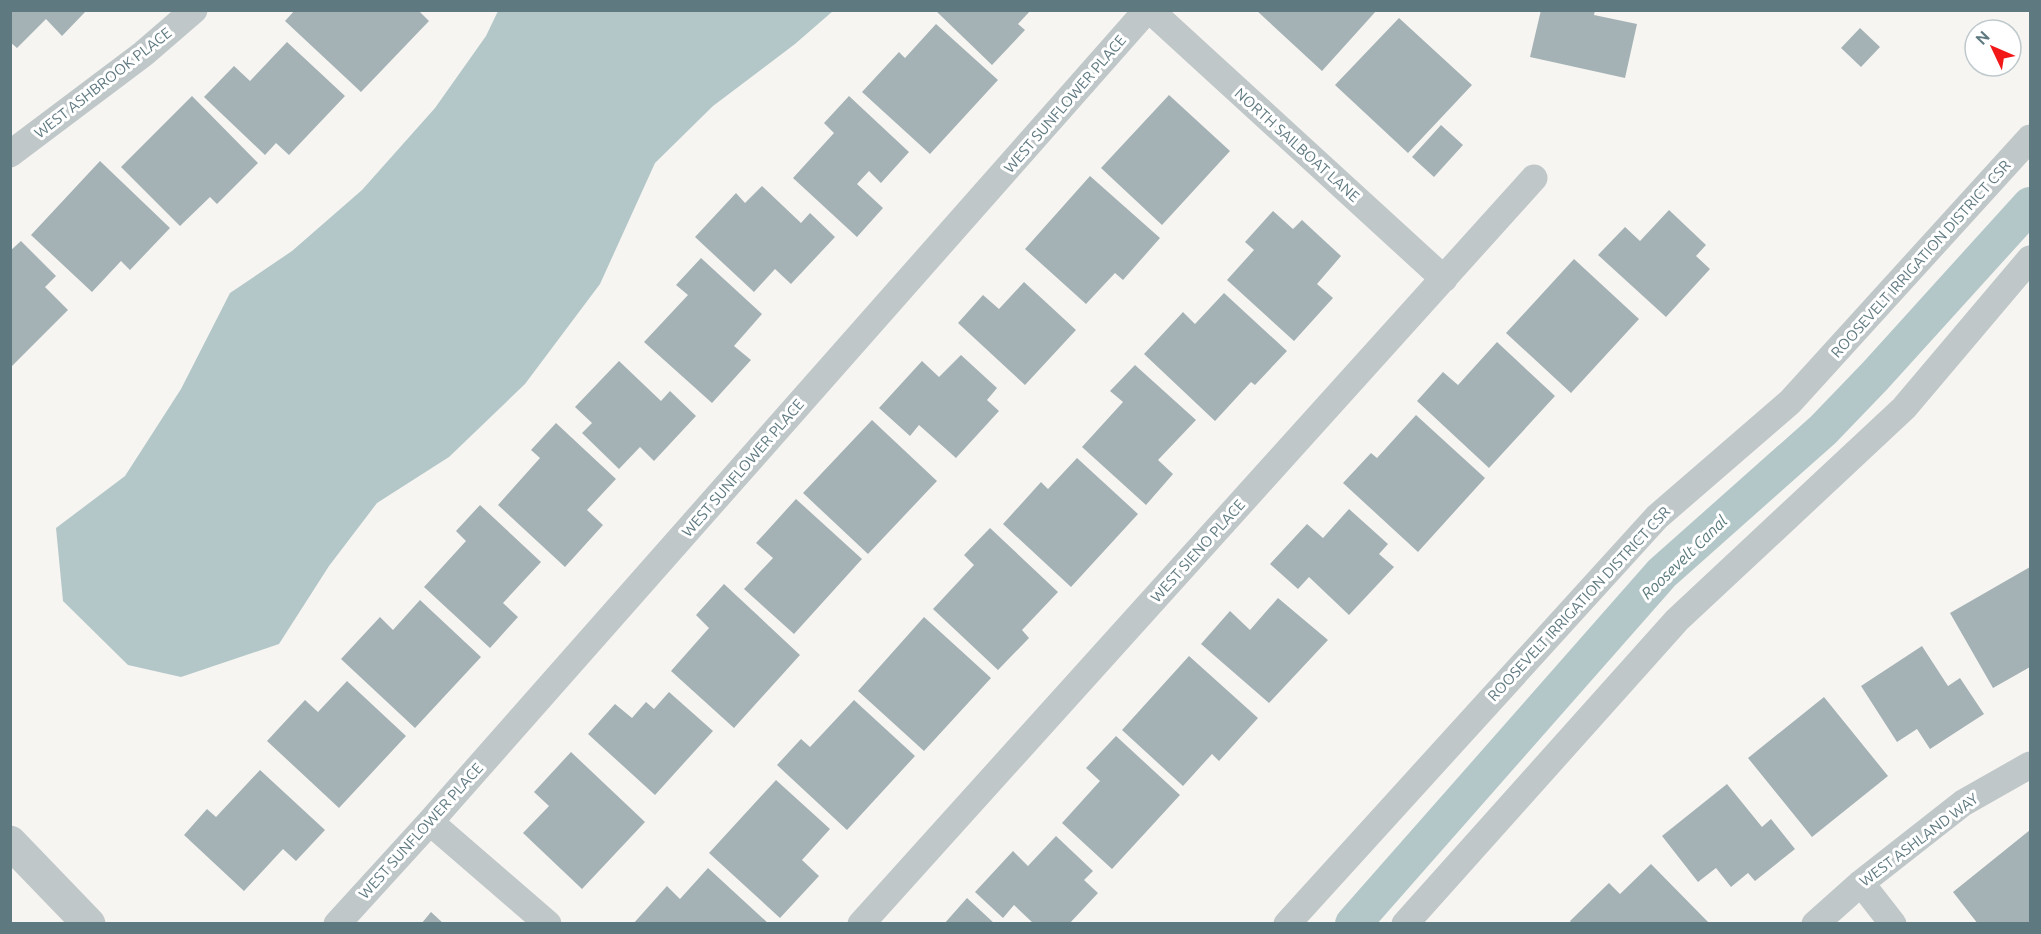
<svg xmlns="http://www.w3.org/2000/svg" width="2041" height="934" font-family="Ubuntu,sans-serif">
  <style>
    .water { fill: #b4c7c8 }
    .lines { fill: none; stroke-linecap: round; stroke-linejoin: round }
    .canal { stroke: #b4c7c8; stroke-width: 36 }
    .building { fill: #a5b2b5 }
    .minor { stroke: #c0c7c9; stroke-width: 27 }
    .tertiary { stroke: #c0c7c9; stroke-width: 33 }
    .labels { text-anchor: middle; stroke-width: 6; stroke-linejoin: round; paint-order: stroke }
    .street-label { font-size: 15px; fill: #5f7980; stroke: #fff }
    .water-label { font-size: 16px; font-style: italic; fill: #597a7c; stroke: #fff }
  </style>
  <rect width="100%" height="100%" fill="#f6f5f2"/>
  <path class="water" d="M498 11H833L795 44 713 106 655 163 600 284 525 384 449 457 377 503 329 566 279 644 181 677 128 665 63 601 56 528 125 476 181 389 230 293 292 251 362 190 435 108 486 36Z"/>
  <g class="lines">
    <path class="canal" d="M1353 924 1662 573 1823 430 1875 376 2030 205"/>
  </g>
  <path class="building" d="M10 10H87L62 36 46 19 17 48 10 42Z
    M295 10H418L429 21 361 92 285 21Z
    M935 10H1031L1018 24 1025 30 992 65Z
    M1256 10H1377L1322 71Z
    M1541 10H1595L1594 15 1637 24 1625 78 1530 57Z
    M1399 18 1472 85 1408 153 1335 85Z
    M936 24 998 80 930 154 862 92 899 52 905 58Z
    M1860 28 1880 47 1861 67 1841 48Z
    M287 42 345 96 289 155 276 143 265 155 204 97 234 66 250 81Z
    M1169 95 1230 151 1162 225 1101 168Z
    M192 96 258 163 217 204 210 197 180 226 121 167Z
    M849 96 909 152 881 183 869 171 857 184 883 208 857 237 793 178 834 133 824 123Z
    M1441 125 1463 145 1434 177 1412 157Z
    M100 161 170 228 130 270 121 261 92 292 31 235Z
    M1090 176 1160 238 1123 280 1115 273 1086 304 1025 249Z
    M762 186 801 223 810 213 835 237 791 284 775 269 754 292 695 237 736 193 745 203Z
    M1669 210 1706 245 1696 256 1710 269 1666 317 1598 255 1625 227 1640 241Z
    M1273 211 1293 229 1302 220 1341 256 1317 284 1333 298 1294 341 1227 280 1254 250 1245 242Z
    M21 241 56 276 45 287 68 310 12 366 10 365V251Z
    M701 258 762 314 734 346 751 360 712 403 644 342 688 295 676 285Z
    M1574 259 1639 319 1571 393 1506 333Z
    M1024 282 1076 330 1025 385 958 323 983 295 999 309Z
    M1224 293 1287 351 1255 385 1251 382 1215 421 1144 354 1183 312 1195 324Z
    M1497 342 1555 396 1489 468 1417 401 1443 372 1458 385Z
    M961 355 997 388 987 400 999 411 956 458 919 425 910 436 879 408 922 361 939 377Z
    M619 361 661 401 670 391 696 416 654 461 640 447 619 469 582 433 592 423 575 407Z
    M1135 365 1196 420 1158 460 1173 474 1146 505 1082 447 1123 402 1110 391Z
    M1416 415 1485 478 1418 552 1343 483 1371 453 1377 458Z
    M872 420 937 481 868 554 803 493Z
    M556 423 616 479 587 510 603 525 565 567 498 505 540 458 531 450Z
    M1077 458 1138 514 1071 587 1003 524 1041 482 1048 489Z
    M796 499 862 559 794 634 744 589 773 558 756 543Z
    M480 505 541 562 503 603 518 617 490 648 424 587 466 541 456 531Z
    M1349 509 1388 544 1379 554 1394 567 1349 615 1309 577 1298 589 1270 564 1307 524 1323 538Z
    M990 528 1058 592 1022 630 1029 638 998 670 933 609 974 565 964 555Z
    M2030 567V667L1993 688 1950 613Z
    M724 584 800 655 734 728 671 671 709 628 696 615Z
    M1278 598 1328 640 1269 703 1201 644 1230 611 1250 630Z
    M420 600 481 657 415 728 341 659 380 617 393 630Z
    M924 617 991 678 924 751 858 691Z
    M1922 646 1948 686 1960 678 1984 714 1930 749 1917 729 1897 742 1861 686Z
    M1189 656 1258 718 1219 761 1212 754 1183 786 1122 730Z
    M347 681 406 736 339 808 267 741 305 700 318 712Z
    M669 692 713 731 655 795 588 734 615 704 632 718 646 702 654 709Z
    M1824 697 1888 776 1812 837 1748 758Z
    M854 700 915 756 847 830 777 765 801 739 810 747Z
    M1116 736 1180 795 1112 869 1062 823 1100 781 1086 768Z
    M571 752 645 822 582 889 523 833 549 806 534 792Z
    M260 770 325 830 296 861 283 849 244 891 184 835 207 809 216 817Z
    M776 780 830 829 802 860 819 876 780 918 709 853Z
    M1727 784 1762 827 1771 819 1795 849 1755 881 1748 873 1731 887 1716 868 1698 882 1662 836Z
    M2030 830V924H1978L1953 892Z
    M1056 836 1093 871 1084 880 1098 893 1069 924H1034L1014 905 1003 918 975 892 1013 851 1028 866Z
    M1651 864 1710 924H1572L1570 921 1609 883 1620 894Z
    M708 868 769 924H633L667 886 680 899Z
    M967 898 995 924H944Z
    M431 912 444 924H421Z"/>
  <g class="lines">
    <path class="minor" d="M1150 10 1444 279
      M10 154 143 54 194 10
      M430 822 548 924
      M1861 883 1893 924
      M337 924 430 822 1147 10
      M861 924 1534 178
      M1287 924 1657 517 1790 402 2030 138
      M1405 924 1677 620 1904 408 2030 259
      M1815 924 1861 883 1963 803 2030 765"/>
    <path class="tertiary" d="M10 842 89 924"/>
  </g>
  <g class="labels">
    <g class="street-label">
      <text transform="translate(103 83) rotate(-38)" y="5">WEST ASHBROOK PLACE</text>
      <text transform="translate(1065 104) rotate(-49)" y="5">WEST SUNFLOWER PLACE</text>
      <text transform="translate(1297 145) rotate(42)" y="5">NORTH SAILBOAT LANE</text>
      <text transform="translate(1921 259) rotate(-48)" y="5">ROOSEVELT IRRIGATION DISTRICT CSR</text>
      <text transform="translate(743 468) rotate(-49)" y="5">WEST SUNFLOWER PLACE</text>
      <text transform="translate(1198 551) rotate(-48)" y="5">WEST SIENO PLACE</text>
      <text transform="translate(1579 604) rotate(-47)" y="5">ROOSEVELT IRRIGATION DISTRICT CSR</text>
      <text transform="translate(421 831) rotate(-48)" y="5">WEST SUNFLOWER PLACE</text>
      <text transform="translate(1919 840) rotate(-37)" y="5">WEST ASHLAND WAY</text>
    </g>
    <g class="water-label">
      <text transform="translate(1684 557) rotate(-44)" y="6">Roosevelt Canal</text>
    </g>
  </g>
  <rect width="2041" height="934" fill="none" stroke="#5f7980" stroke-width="24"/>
  <g transform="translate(1993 48) rotate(314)"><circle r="28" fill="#ffffff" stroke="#bfc9cc" stroke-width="1.5"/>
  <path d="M0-4.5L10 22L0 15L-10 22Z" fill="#f11817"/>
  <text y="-9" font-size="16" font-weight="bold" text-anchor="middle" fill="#5f7980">N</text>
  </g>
</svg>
